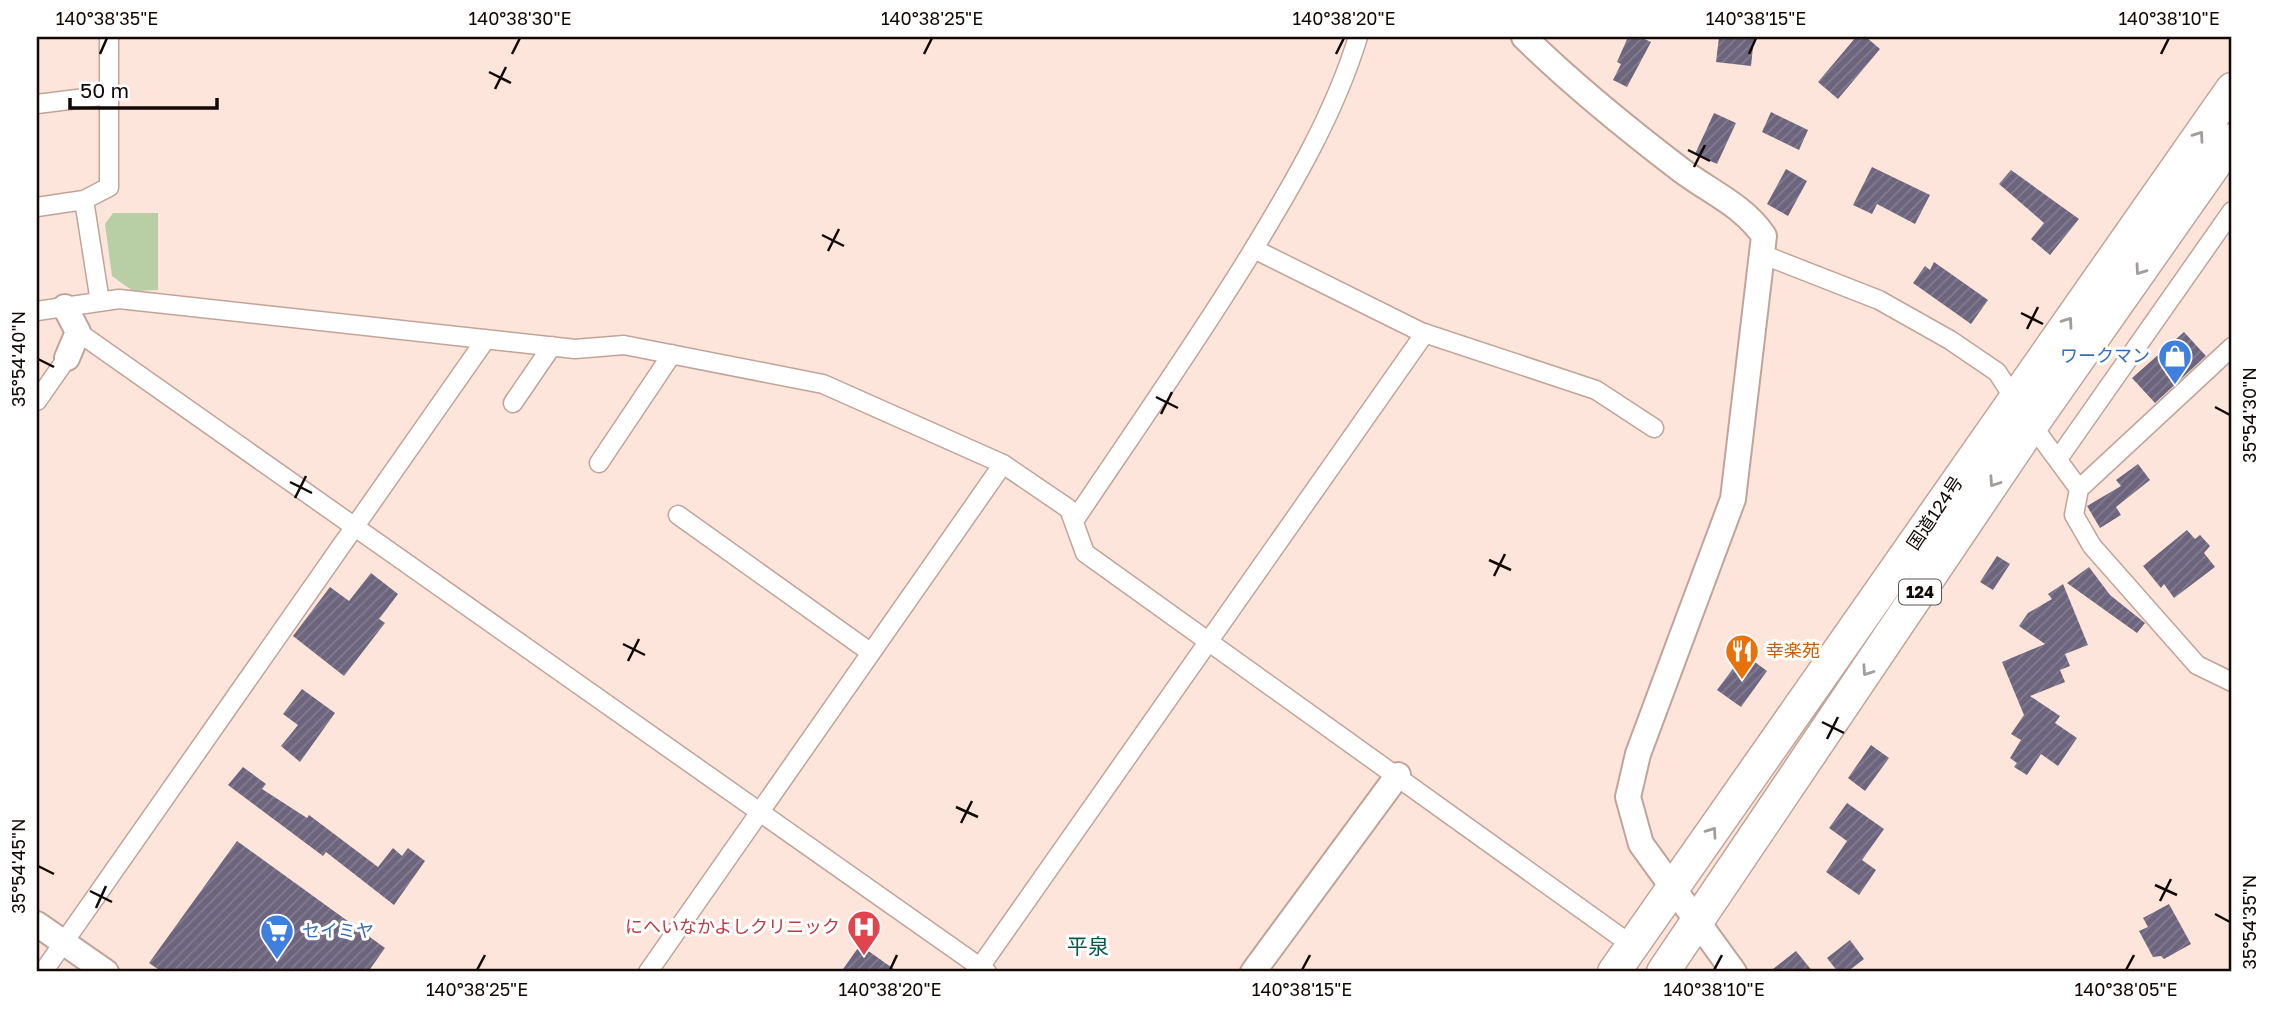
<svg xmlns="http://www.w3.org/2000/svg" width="2269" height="1009" font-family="'Golos Text','Noto Sans JP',sans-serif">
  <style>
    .green { fill: #b8cea4 }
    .building { fill: url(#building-hatch) }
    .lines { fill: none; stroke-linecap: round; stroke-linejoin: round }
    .street-casing { stroke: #c1a499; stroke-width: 21 }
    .secondary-casing { stroke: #c1a499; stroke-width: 28 }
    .highway-casing { stroke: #c1a499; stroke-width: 35 }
    .street { stroke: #fff; stroke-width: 18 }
    .secondary { stroke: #fff; stroke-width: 24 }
    .highway { stroke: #fff; stroke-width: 32 }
    .oneway { stroke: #a09d9b }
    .ticks { fill: none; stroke: #120906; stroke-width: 2.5 }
    .labels { text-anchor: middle; stroke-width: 6; stroke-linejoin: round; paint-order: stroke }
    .shield { fill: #fff; stroke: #595351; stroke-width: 2 }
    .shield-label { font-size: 16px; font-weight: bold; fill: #120906 }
    .shop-label { font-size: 18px; fill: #366cbe; stroke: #fff; text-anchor: end }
    .street-label { font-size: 18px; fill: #120906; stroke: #fff }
    .food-label { font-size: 18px; fill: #c56008; stroke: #fff; text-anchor: start }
    .health-label { font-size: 18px; fill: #be3a42; stroke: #fff; text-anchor: end }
    .quarter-label { font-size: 21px; fill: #045a46; stroke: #fff }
    .neatline { fill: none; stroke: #120906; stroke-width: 2.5 }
    .ticks-label { font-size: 18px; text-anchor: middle; fill: #120906 }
  </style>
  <defs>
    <pattern id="building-hatch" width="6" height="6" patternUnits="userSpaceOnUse" patternTransform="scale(1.75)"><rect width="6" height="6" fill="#6c657d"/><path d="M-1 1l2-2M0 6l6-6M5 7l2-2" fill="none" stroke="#837d8e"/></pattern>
  </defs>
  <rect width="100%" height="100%" fill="#fde5db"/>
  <path class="green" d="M113 213H158V290L133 291 112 276 105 224Z"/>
  <path class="building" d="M1628 37H1640L1651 42 1627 87 1613 80 1621 64 1617 62Z
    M1719 37H1754L1751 66 1716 62Z
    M1856 37H1866L1880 49 1838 99 1818 82Z
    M1771 112 1808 130 1799 150 1762 132Z
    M1714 113 1736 123 1717 164 1695 154Z
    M1872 167 1930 195 1915 224 1877 204 1872 214 1853 205Z
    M1786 169 1807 181 1788 216 1767 204Z
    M2011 170 2079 219 2050 255 2031 239 2044 223 1999 184Z
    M1934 262 1988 300 1971 324 1913 283 1925 266 1930 270Z
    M2184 332 2206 356 2155 403 2132 378Z
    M2138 464 2150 480 2116 507 2121 515 2100 528 2087 506 2121 486 2116 480Z
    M2187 530 2195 539 2200 535 2210 546 2204 553 2215 567 2174 598 2164 584 2161 588 2143 566Z
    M1997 556 2010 564 1993 590 1980 582Z
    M2089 567 2110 595 2145 623 2137 633 2067 583Z
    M371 573 398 594 379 619 385 623 344 676 293 636 330 587 349 601Z
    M2063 584 2088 645 2065 654 2070 666 2060 670 2065 682 2030 696 2060 716 2055 723 2077 738 2058 766 2041 754 2027 775 2014 767 2017 763 2010 758 2021 740 2011 734 2024 715 2002 662 2045 644 2019 626 2028 613 2052 599 2048 594Z
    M1744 654 1767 671 1741 707 1717 690Z
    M302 689 335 713 300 762 281 746 298 725 283 714Z
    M1871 745 1889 758 1865 791 1848 778Z
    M243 767 266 784 262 789 307 818 309 815 378 867 393 848 402 856 408 848 425 861 394 905 326 852 323 856 228 785Z
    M1847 803 1884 829 1862 860 1876 870 1859 895 1826 872 1847 841 1829 828Z
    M237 841 385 948 368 972H162L149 963Z
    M2169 904 2191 944 2164 959 2161 956 2153 957 2139 931 2148 927 2143 918Z
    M1850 940 1864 959 1847 972H1838L1827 958Z
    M860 945 898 972H841Z
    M1796 951 1813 972H1769Z"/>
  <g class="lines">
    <g class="street-casing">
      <path id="street" d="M37 104 109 95
        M84 200 100 302
        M37 207 84 200 109 187V37
        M1254 249 1421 332 1596 390 1654 428
        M1764 255 1879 300 1950 340 1997 372 2014 398
        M37 311 119 299 575 349 624 345 823 384 1003 464 1069 509 1085 553 1633 946
        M78 332 987 972
        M2232 347 2079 489 2074 515 2092 546 2197 665 2232 682
        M37 401 67 358
        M513 403 552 346
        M2032 425 2079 489
        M2058 459 2232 211
        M599 463 672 354
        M678 515 870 652
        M1074 521C1133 433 1194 346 1250 255 1292 186 1334 115 1358 37
        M980 967 1425 333
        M43 972 486 339
        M648 972 1003 464"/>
    </g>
    <g class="secondary-casing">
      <path id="secondary" d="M1524 37C1573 85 1626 128 1681 170 1710 192 1743 205 1764 236L1733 499 1638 754 1628 797 1641 844 1734 972
        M65 307 78 332 67 358
        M37 924 106 972
        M1253 972 1398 775"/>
    </g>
    <g class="highway-casing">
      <path id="highway" d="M1614 972 2232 89
        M1663 972 2032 425 2232 140"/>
    </g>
    <use href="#street" class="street"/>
    <use href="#secondary" class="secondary"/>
    <use href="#highway" class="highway"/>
  </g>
  <defs><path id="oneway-chevron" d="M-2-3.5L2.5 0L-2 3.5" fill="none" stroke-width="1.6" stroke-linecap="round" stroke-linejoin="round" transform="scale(1.75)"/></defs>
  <g class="oneway">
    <use href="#oneway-chevron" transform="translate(2199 136) rotate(-55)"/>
    <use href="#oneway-chevron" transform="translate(2140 270) rotate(125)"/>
    <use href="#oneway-chevron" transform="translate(2068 322) rotate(-55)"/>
    <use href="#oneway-chevron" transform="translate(1994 482) rotate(124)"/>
    <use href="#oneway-chevron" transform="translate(1867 671) rotate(124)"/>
    <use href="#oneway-chevron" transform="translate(1712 832) rotate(-55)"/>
  </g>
  <path class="ticks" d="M100 54 107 38M512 54 520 38M924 54 932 38M1336 54 1344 38M1749 54 1756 38M2161 54 2169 38M489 72 511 83M495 89 506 67M1688 150 1710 161M1694 167 1705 145M822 235 844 246M828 251 839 229M2021 313 2043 324M2027 329 2038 307M38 359 54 367M1156 397 1178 408M2215 407 2230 415M1161 414 1172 392M290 482 312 493M295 498 306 476M1489 560 1511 570M1494 576 1505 554M623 644 645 655M628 661 639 639M1822 722 1844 733M1827 739 1838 717M956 807 978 817M961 823 972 801M38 866 54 874M2155 885 2177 895M90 891 112 902M2160 901 2171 879M96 908 106 886M2215 914 2230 922M477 970 485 955M890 970 897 955M1302 970 1310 955M1714 970 1722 955M2126 970 2134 955"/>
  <defs>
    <g id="shop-pin" transform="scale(1.75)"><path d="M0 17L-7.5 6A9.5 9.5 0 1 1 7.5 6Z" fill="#3f7fe0" stroke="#fff"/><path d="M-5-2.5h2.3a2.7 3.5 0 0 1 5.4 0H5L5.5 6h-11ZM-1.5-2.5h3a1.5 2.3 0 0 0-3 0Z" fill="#fff"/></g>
    <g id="restaurant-pin" transform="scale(1.75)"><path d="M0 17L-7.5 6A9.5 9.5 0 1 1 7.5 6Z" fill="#e8710a" stroke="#fff"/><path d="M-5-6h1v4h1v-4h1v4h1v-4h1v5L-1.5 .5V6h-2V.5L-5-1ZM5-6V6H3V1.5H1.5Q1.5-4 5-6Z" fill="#fff"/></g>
    <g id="hospital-pin" transform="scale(1.75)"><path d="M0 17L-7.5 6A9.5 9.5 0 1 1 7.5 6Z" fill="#e0444e" stroke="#fff"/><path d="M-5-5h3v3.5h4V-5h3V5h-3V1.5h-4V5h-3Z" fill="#fff"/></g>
    <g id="supermarket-pin" transform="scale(1.75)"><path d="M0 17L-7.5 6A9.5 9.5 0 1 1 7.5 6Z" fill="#3f7fe0" stroke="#fff"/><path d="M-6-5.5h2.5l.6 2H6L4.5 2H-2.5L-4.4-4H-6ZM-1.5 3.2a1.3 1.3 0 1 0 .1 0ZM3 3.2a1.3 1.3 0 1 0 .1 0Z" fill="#fff"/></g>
  </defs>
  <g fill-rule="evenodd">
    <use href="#shop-pin" x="2175" y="356"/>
    <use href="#restaurant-pin" x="1742" y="651"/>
    <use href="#hospital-pin" x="864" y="927"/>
    <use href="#supermarket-pin" x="277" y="931"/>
  </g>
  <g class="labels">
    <rect class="shield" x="1899" y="579.5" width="42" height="25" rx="5"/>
    <g class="shield-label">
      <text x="1920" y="598">124</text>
    </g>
    <g class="shop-label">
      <text x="2150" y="362">ワークマン</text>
      <text x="302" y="937" text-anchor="start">セイミヤ</text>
    </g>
    <g class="street-label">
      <text transform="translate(1935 513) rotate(-56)" y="6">国道124号</text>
    </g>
    <g class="food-label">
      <text x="1766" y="657">幸楽苑</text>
    </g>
    <g class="health-label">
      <text x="840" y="933">にへいなかよしクリニック</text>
    </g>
    <g class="quarter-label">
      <text x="1088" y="954">平泉</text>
    </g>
  </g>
  <rect width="2269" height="1009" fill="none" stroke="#ffffff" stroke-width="77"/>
  <path d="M70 98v10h147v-10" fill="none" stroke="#120906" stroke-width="3.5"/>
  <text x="80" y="98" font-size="21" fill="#120906" stroke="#ffffff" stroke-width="5" paint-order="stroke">50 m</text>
  <rect x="38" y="38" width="2192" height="932" class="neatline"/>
  <g class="ticks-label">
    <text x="107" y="25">140°38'35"E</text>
    <text x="520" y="25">140°38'30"E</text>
    <text x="932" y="25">140°38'25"E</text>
    <text x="1344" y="25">140°38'20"E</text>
    <text x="1756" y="25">140°38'15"E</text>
    <text x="2169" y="25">140°38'10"E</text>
    <text transform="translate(19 359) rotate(-90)" y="6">35°54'40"N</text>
    <text transform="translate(2250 415) rotate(-90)" y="6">35°54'30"N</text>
    <text transform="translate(19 866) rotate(-90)" y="6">35°54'45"N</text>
    <text transform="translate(2250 922) rotate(-90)" y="6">35°54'35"N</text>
    <text x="477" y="996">140°38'25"E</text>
    <text x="890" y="996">140°38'20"E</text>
    <text x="1302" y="996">140°38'15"E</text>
    <text x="1714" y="996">140°38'10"E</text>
    <text x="2126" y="996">140°38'05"E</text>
  </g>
</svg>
